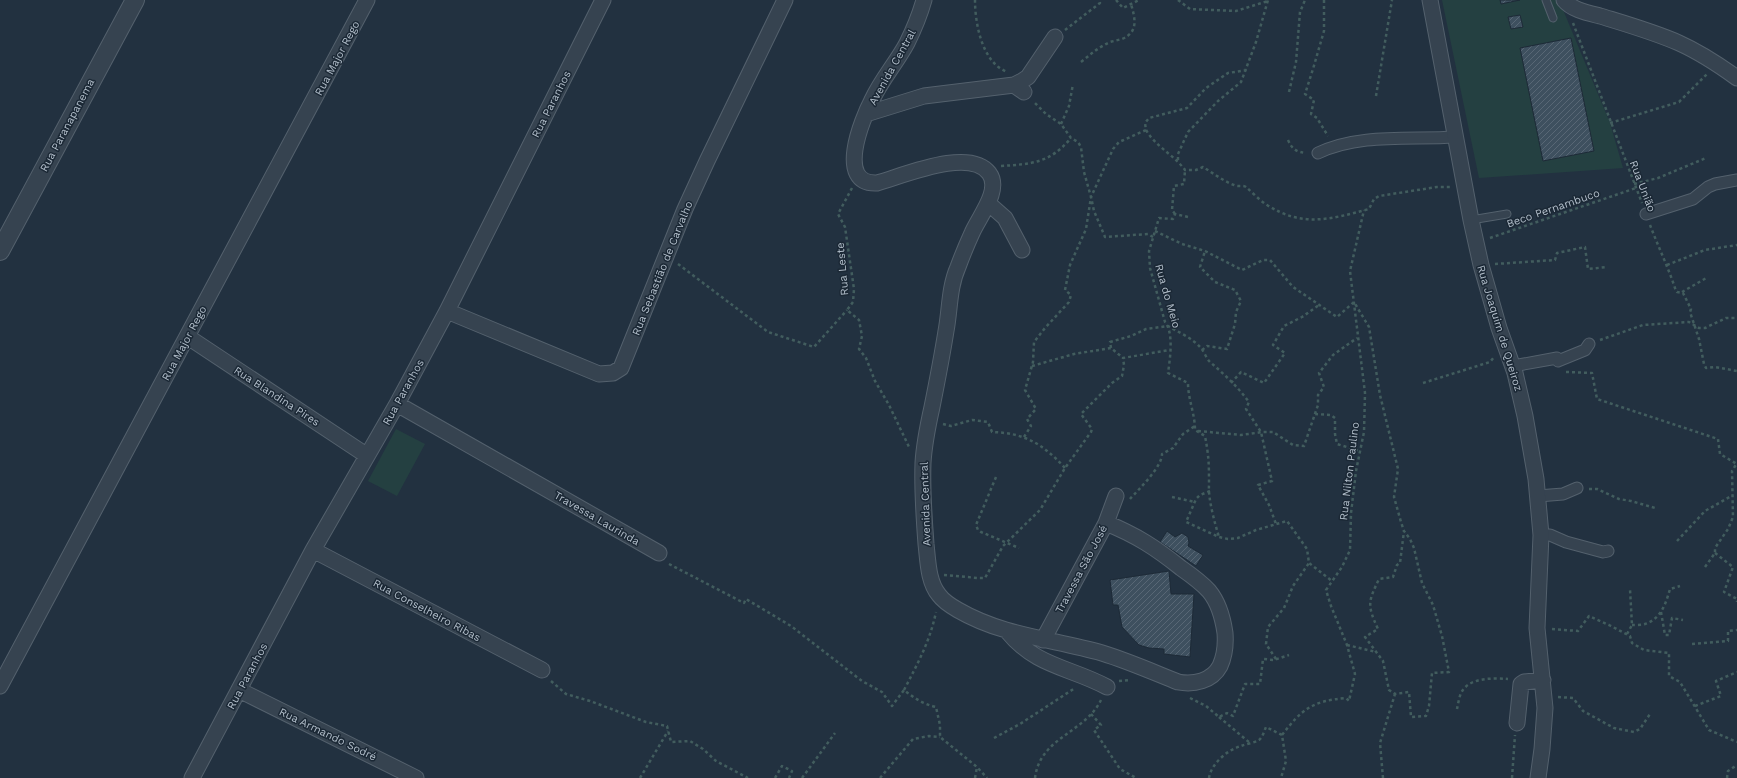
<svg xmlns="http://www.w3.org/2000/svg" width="1737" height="778" font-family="'Work Sans',sans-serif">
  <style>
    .green { fill: #244041 }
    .building { fill: url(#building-hatch); stroke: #1d2a37 }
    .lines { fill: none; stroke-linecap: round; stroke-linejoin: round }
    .service-casing { stroke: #54616d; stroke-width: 9 }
    .pedestrian-casing { stroke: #54616d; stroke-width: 13 }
    .minor-casing { stroke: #54616d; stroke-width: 17 }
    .tertiary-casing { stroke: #54616d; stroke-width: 20 }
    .path { stroke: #425d5e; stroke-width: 2.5; stroke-dasharray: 3 3; stroke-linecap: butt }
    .service { stroke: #364350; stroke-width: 7 }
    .pedestrian { stroke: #364350; stroke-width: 11 }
    .minor { stroke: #364350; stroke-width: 15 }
    .tertiary { stroke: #364350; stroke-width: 18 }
    .labels { text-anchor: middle; stroke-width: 3; stroke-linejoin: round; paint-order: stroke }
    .street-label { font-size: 11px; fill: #b2beca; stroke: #1b2835 }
  </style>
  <defs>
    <pattern id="building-hatch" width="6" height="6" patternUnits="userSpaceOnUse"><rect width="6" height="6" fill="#3e505f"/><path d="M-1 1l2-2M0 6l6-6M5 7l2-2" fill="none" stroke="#586775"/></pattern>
  </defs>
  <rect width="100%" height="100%" fill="#223140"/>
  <path class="green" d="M1442 0H1559L1610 123 1623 168 1479 178Z
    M396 429 425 444 397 496 368 481Z"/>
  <path class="building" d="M1500 0H1520L1501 4Z
    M1520 15 1523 27 1511 29 1508 17Z
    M1571 38 1594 151 1543 161 1520 48Z
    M1167 531 1175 537 1182 533 1188 537 1189 543 1188 546 1203 555 1196 566 1160 542Z
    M1169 571 1171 594H1194L1190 657 1164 654V649L1149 648 1139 645 1122 627 1118 605H1113L1110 580Z"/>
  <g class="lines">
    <g class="service-casing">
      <path id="service" d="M1546 0 1553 18
        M1471 220 1507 214"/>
    </g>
    <g class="pedestrian-casing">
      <path id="pedestrian" d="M1318 153C1360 133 1410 140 1455 137
        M1646 214 1693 199 1708 187 1715 184 1737 180
        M1513 366 1557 358 1558 361 1585 350 1589 344
        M1538 496 1563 494 1577 488
        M1541 535H1550L1566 542 1603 552 1608 551"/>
    </g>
    <g class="minor-casing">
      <path id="minor" d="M924 0C920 14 914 29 907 43 897 62 881 80 872 100 862 119 835 185 877 183 903 176 969 147 989 173 1002 190 978 218 972 233 967 244 962 256 958 267 949 287 950 310 946 331 942 356 937 382 932 407 928 425 924 445 923 463 922 490 924 518 926 544 928 561 928 582 939 595 944 602 951 606 958 610 1003 636 1053 639 1102 653 1128 661 1153 672 1178 682 1194 685 1212 681 1220 666 1225 655 1226 646 1225 633 1223 619 1219 603 1209 591 1201 582 1191 575 1181 568 1156 548 1136 535 1106 523
        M1430 0 1471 220 1481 265 1499 328 1515 373 1525 416 1536 479 1541 535 1537 628 1545 708 1542 749 1538 778
        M1564 0C1572 10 1588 13 1600 16 1626 24 1654 32 1679 43 1699 52 1719 65 1737 78
        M1014 85 1022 81 1028 77 1055 37
        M866 114 924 96 1014 85 1024 92
        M988 203 1005 218 1022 250
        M447 311 599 374 613 373 621 368 685 209 707 161 785 0
        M188 337 366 455
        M397 404 659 553
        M313 550 542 670
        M1007 631C1036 667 1070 667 1107 687
        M1043 640 1106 523 1116 496
        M0 686 367 0
        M239 690 416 778
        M1517 723 1521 684 1524 682 1543 680
        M192 778 313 550 397 404 447 311 603 0"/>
    </g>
    <g class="tertiary-casing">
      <path id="tertiary" d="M0 251 135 0"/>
    </g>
    <path class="path" d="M975 0C975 20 980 50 996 65 999 68 1003 70 1007 72
      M1116 0 1123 8 1139 0
      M1178 0 1190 9 1236 11 1268 1
      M1324 0V31L1313 69 1305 94 1314 100 1311 114 1317 118 1328 136
      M1573 23 1642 203
      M1065 30 1100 3 1099 0
      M1081 62C1091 54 1099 47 1110 42 1114 41 1118 40 1122 39 1139 32 1135 18 1131 4
      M1289 92 1296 62 1300 12 1305 0
      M1376 96 1392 0
      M1610 123 1679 102 1707 74
      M1061 124 1069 106 1073 84
      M1146 130C1156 147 1173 154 1185 170H1196L1203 167C1213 173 1223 181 1234 185 1238 187 1243 185 1246 187 1252 192 1259 200 1267 205 1303 228 1331 219 1369 209L1374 199 1379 196 1437 187H1452
      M1288 140C1292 149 1296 152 1306 153
      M1178 160V154L1188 132 1218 101 1241 82 1256 42 1268 0
      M1001 166C1032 164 1050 163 1071 138
      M1634 184 1658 178 1706 158
      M852 188 838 214 845 227 854 289 853 302 847 310 859 320 862 336 859 349 866 358 875 381 889 405 910 449
      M1175 214 1172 210 1174 186 1184 184 1185 170
      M1188 217 1175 214 1173 219 1159 218 1149 251 1150 268 1165 322C1174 333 1170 359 1168 373L1188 383C1188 399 1195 414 1195 430L1205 436C1209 457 1209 465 1209 485 1208 499 1215 524 1219 537
      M1650 225C1658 246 1668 267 1675 288L1677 292 1683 293 1691 309 1690 312 1699 339 1704 364 1706 368 1715 367 1737 371
      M1155 231 1182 244 1205 251 1242 270 1263 260H1270L1293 287 1337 317 1354 302 1369 327 1380 395 1398 469 1394 497 1401 522 1404 531 1410 539 1414 548 1422 583 1433 605 1442 636 1449 672 1432 673 1429 706 1426 716 1411 717 1409 692 1395 694 1389 690 1383 661 1365 637 1378 629C1367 605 1368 602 1379 579L1393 577 1397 565 1400 563 1404 531
      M1153 237 1148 234 1105 237 1094 211 1091 197 1113 149 1119 142 1146 130 1145 123 1149 118 1187 108 1206 88 1228 73 1247 70
      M1490 238 1636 188
      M678 264 768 332 814 347 847 310
      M1495 264 1555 260 1557 253 1585 247 1588 269 1607 267
      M1667 265 1705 250 1737 245
      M1682 292 1708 277
      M1600 340 1643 325 1689 322 1699 328H1705L1726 318H1737
      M1111 348 1110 342 1131 336 1146 329 1168 326C1178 332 1192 338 1200 347 1204 351 1206 358 1210 362 1224 374 1238 387 1249 402L1246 409 1261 432 1272 481 1258 485 1269 505 1276 524
      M1202 350 1207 346 1227 349 1235 324 1236 312 1241 301 1235 290 1215 282 1200 267 1205 251
      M1032 366 1074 354 1111 348 1123 358
      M1566 372 1592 373 1597 399 1718 439 1720 454 1737 464
      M1231 383 1241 372 1264 383 1285 353 1273 345 1284 326 1302 317 1319 305
      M1423 383 1490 362 1495 356
      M1315 414 1331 415 1335 418V434L1337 444 1360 451
      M943 424 951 426 972 420 988 422 992 432C1025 433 1043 444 1065 468
      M1198 431 1241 435 1263 432H1273L1293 445 1304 446 1318 405V395L1324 387 1319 373 1333 355 1357 338
      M1024 437 1031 426 1027 419 1036 409 1025 390 1033 362 1034 342 1045 328 1069 302 1071 295 1065 290 1070 265 1086 229 1091 197 1084 172 1081 147 1078 142 1071 138 1061 124 1046 114 1033 101
      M996 477 976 525 978 530 981 532 1019 548
      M1589 489H1597L1619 499 1631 501 1655 508
      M1210 491 1200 495 1196 499 1186 522 1219 537 1228 539 1238 538 1256 530 1287 521 1307 549 1309 563 1332 581
      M1172 497 1195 502
      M1130 499C1139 489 1162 467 1162 454L1173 448 1183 434 1195 426
      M1677 541 1705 511 1733 495
      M1715 553 1733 567 1724 592 1737 599V602
      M669 564 744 603 746 599 791 626 862 681 882 692 892 706 904 690C914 698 923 704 936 707L940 725V737L977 767 987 778
      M1705 567 1715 553V548L1728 529 1733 517 1732 471 1737 463
      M944 575 978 578H985L1003 546 1040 510 1065 468 1091 432 1092 429 1081 414 1112 383 1122 376 1124 365 1123 358 1170 350
      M1661 612 1665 635H1669L1672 618 1683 620
      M1632 625C1636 625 1642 625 1645 624 1661 619 1666 603 1670 589L1680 586
      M1552 629 1578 631 1589 616 1609 625 1630 636 1632 643 1644 650 1669 653V676L1680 682 1709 730 1737 742
      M1627 634 1632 625 1630 589
      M1692 644 1728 641V631L1737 630
      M1347 645 1376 652
      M1276 659 1266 644 1268 627 1284 608 1293 586 1309 563
      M551 681 566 694 590 701 646 722 667 726 671 742 690 741 703 749 716 761 748 778
      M1119 681 1130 680
      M904 690C918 663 930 641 936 612
      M1558 697 1573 698 1583 711 1614 728 1634 732 1640 729 1650 714
      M1190 698 1206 706 1219 717 1227 713 1233 716 1245 684H1260L1263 659 1274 660 1289 655
      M1695 706 1721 696 1716 681 1737 672
      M1457 709C1458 704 1459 698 1461 693 1469 677 1493 678 1508 679
      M1091 714 1101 725 1094 730 1120 769 1136 778
      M1219 717 1250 743
      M1282 735C1302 709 1312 701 1346 698L1349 701 1355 674 1347 645 1331 606 1326 590 1342 567 1350 550 1351 513 1356 471 1364 432 1365 393 1350 271 1364 210
      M994 738 1020 724 1075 688
      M640 778 668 731
      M775 778 782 766 792 771 789 778
      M802 778 835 733
      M880 778 913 739 929 736 940 737
      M975 778 977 767
      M1035 778C1040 737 1085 733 1101 700
      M1209 778C1211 764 1227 750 1241 746 1246 744 1254 743 1259 740 1263 737 1264 731 1266 727L1282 735 1286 761 1281 778
      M1383 778 1380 743 1395 694
      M1512 778 1515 735
      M1727 778 1728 771 1737 765"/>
    <use href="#service" class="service"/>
    <use href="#pedestrian" class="pedestrian"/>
    <use href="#minor" class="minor"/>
    <use href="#tertiary" class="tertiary"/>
  </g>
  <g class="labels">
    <g class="street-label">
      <text transform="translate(337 58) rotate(-62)" y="4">Rua Major Rego</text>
      <text transform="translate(892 67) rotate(-61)" y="4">Avenida Central</text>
      <text transform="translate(551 104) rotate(-63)" y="4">Rua Paranhos</text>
      <text transform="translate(67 125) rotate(-62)" y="4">Rua Paranapanema</text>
      <text transform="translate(1643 186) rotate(69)" y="4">Rua União</text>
      <text transform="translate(1553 208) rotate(-19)" y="4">Beco Pernambuco</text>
      <text transform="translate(662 268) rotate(-68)" y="4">Rua Sebastião de Carvalho</text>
      <text transform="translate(842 269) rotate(-95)" y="4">Rua Leste</text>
      <text transform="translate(1168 296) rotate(74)" y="4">Rua do Meio</text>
      <text transform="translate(1500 328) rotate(73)" y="4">Rua Joaquim de Queiroz</text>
      <text transform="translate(184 343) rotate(-62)" y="4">Rua Major Rego</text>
      <text transform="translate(403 392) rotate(-61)" y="4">Rua Paranhos</text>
      <text transform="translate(277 396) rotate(33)" y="4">Rua Blandina Pires</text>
      <text transform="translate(1349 471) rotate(-83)" y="4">Rua Nilton Paulino</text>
      <text transform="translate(925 504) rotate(-92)" y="4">Avenida Central</text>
      <text transform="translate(597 518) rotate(30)" y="4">Travessa Laurinda</text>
      <text transform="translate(1081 569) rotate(-62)" y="4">Travessa São José</text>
      <text transform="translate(427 610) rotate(28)" y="4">Rua Conselheiro Ribas</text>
      <text transform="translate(247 676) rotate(-62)" y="4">Rua Paranhos</text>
      <text transform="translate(328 734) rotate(26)" y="4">Rua Armando Sodré</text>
    </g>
  </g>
</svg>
